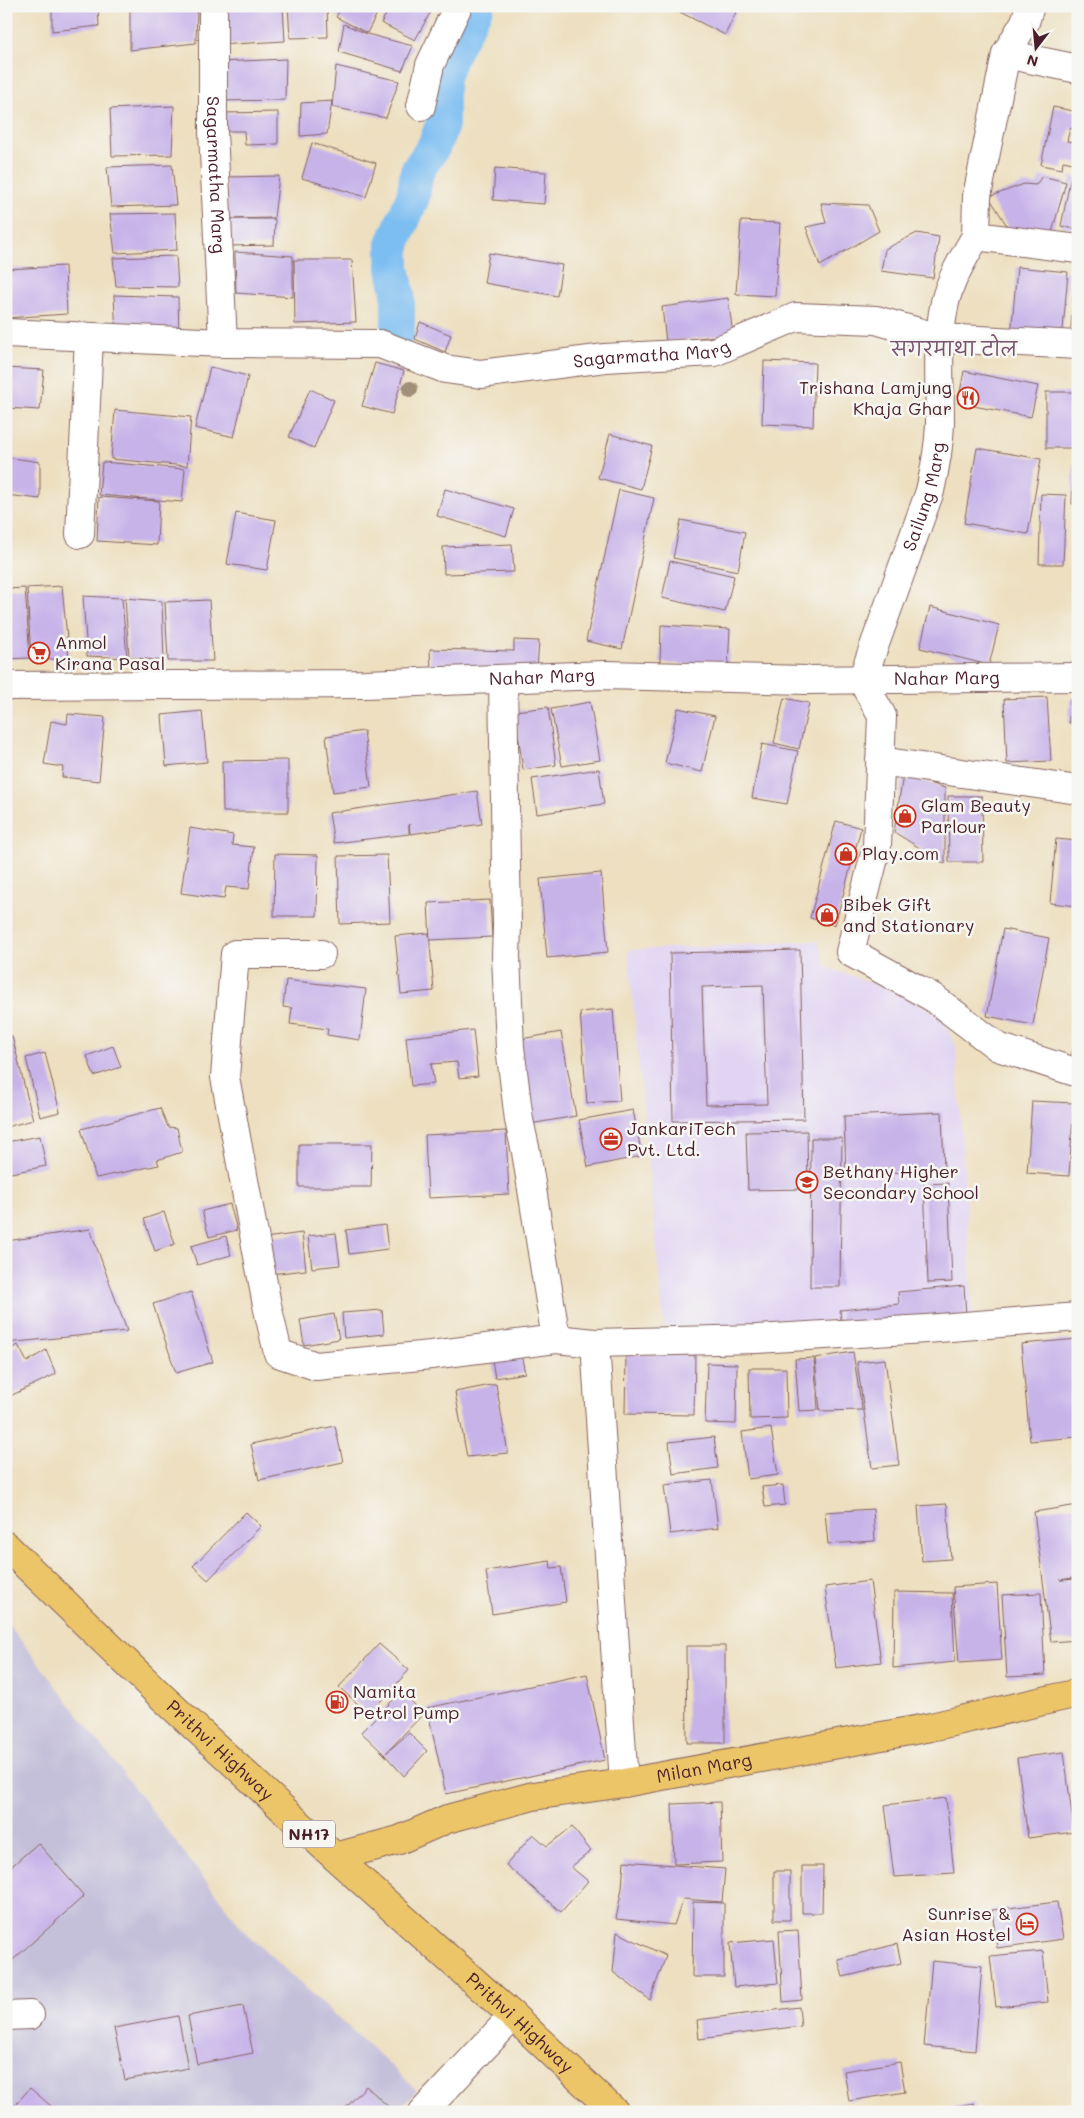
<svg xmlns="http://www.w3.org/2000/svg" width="1084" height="2118" font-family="Mali,'Playpen Sans Deva',sans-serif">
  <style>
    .built { fill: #e1d4f3 }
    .industrial { fill: #c5c0da }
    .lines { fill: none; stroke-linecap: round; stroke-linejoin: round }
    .canal { stroke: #7dbef2; stroke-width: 34 }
    .building { fill: #c8b3e9; fill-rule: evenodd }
    .minor-casing { stroke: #83625f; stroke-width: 30 }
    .major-casing { stroke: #83625f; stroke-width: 30 }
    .highway-casing { stroke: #83625f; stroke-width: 30 }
    .minor { stroke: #fff; stroke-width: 28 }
    .major { stroke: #edc569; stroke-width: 28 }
    .highway { stroke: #edc569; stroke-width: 28 }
    .tree { fill: #a28f7a }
    .labels { text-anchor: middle; stroke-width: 5; stroke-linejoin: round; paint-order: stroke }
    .shield { fill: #f6f6f2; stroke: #7e6067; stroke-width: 1 }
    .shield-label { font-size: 16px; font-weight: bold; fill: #4a1f2b }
    .street-label { font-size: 18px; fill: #4a1f2b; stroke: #f6f6f2 }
    .poi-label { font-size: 18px; fill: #4a1f2b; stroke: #f6f6f2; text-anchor: start }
    .neighbourhood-label { font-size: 19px; fill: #76536e; stroke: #f6f6f2 }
  </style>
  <rect width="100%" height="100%" fill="#f6f6f2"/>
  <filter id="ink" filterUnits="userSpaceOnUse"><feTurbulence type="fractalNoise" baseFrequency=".02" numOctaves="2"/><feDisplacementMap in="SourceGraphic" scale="10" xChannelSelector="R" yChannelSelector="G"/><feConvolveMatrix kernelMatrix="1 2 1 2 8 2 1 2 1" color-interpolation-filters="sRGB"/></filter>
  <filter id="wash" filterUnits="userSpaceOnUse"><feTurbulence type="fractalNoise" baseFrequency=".0096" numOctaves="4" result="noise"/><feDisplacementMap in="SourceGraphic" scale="20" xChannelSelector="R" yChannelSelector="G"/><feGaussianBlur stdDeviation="1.12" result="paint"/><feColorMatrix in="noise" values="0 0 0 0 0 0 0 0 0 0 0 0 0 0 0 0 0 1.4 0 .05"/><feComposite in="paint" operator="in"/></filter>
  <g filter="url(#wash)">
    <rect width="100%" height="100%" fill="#eddfbf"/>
    <path class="built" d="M818 941 826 967 905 995 941 1016 956 1047 973 1316 664 1328 628 950Z"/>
    <path class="industrial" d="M6 1621 245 1932 417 2090 397 2112H6Z"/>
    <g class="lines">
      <path class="canal" d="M398 332V293L393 268V244L413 197 417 171 434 146 442 125V79L450 58 477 6"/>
    </g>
    <g id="blocks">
      <path class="building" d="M52 6H98L99 26 52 31Z
        M130 6H197L196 43 130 50Z
        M217 6H283L285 41 217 45Z
        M288 6H327L328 37 290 38Z
        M342 6H381L367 33 336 17Z
        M391 6H434L415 40 381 23Z
        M668 6H739L725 35Z
        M344 24 367 34 413 46 402 71 339 52Z
        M286 59 285 100 218 101 219 62Z
        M336 66 399 81 386 118 332 107Z
        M332 101 327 134 300 136 301 103Z
        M174 106 172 155 112 156 110 109Z
        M1053 107 1078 112V130L1070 128 1067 141 1078 143V164L1063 161 1062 169 1041 165Z
        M278 112V144L245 145 244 131H222V113Z
        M312 143 376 163 366 197 302 178Z
        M172 165 176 205 111 207 107 167Z
        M495 168 546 172 544 204 493 200Z
        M279 176 274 218 231 219H275L274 245 229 246 226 177Z
        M1042 176 1066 182 1051 236 1009 229 989 197 1024 184 1036 185Z
        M1071 176 1078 178V230L1061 226Z
        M821 203 868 205 879 231 820 266 806 227 826 223Z
        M175 213 177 250 115 253 110 214Z
        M741 221 780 223 775 296 736 294Z
        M917 233 939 237 933 278 881 271 885 249Z
        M235 252 293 256V297L236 293Z
        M489 253 562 265 557 296 484 283Z
        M176 256 178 287 116 286 113 258Z
        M294 260H352L356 322 295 324Z
        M65 266 67 314 6 318V269Z
        M1017 267 1068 272 1062 341 1011 337Z
        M1075 269H1078V343H1070Z
        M114 295 178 297 179 338 116 335Z
        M728 298 733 334 666 342 662 307Z
        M420 322 451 335 445 352 415 339Z
        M764 361 815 363 813 426 762 424Z
        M375 363 404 371 392 414 362 406Z
        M210 367 248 376 234 437 195 428Z
        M6 368 44 370 40 410 6 408Z
        M964 371 1038 386 1031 417 958 403Z
        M310 389 334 400 314 448 289 437Z
        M1046 392H1078V448H1046Z
        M115 410 191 417 187 466 111 459Z
        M610 434 652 446 641 489 598 478Z
        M977 448 1041 459 1028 534 964 523Z
        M6 457 40 462V499L6 495Z
        M102 462 185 469 182 502 99 495Z
        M1074 462H1078V504H1072Z
        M445 489 514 509 506 536 437 516Z
        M619 490 654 498 622 649 586 641Z
        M1041 494 1066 495 1063 564H1039Z
        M99 497 159 501 157 545 97 541Z
        M236 513 276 520 267 570 227 564Z
        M681 520 745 532 738 571 673 558Z
        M1075 529H1078V565H1076Z
        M512 544 514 572 444 574 443 547Z
        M670 561 734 576 725 612 662 598Z
        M62 586 69 659H31L27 588Z
        M25 588 30 658 6 659V589Z
        M83 596 122 598 127 658 87 656Z
        M125 598 162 601 164 661 129 657Z
        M209 600 213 661H168L165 602Z
        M930 607 999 625 989 665 920 648Z
        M661 625 730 629 728 666 660 663Z
        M514 640 539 641 537 669 431 670 430 649 514 651Z
        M1047 697 1051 761 1007 763 1004 699Z
        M784 698 809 703 799 749 774 743Z
        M1070 699 1078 700V723H1069Z
        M590 702 600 760 562 766 551 709Z
        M548 707 556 765 523 770 515 711Z
        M678 708 715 716 702 772 665 763Z
        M202 711 207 762 166 766 162 715Z
        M68 714 105 717 99 781 62 777 63 767 44 764 51 721 67 724Z
        M364 731 371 787 333 792 326 736Z
        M762 744 798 751 787 804 752 798Z
        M288 760V812H223L222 761Z
        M599 769 604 804 537 814 532 779Z
        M903 775 945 788V864L894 832Z
        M477 791 482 824 410 834 409 824V834L334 843 329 813Z
        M948 796H982L983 862H949Z
        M836 821 861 828 835 925 810 918Z
        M190 828 233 835 232 845 254 847 249 889 226 887 224 899 181 893Z
        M1056 839 1078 841V906L1050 903Z
        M275 854 318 855 317 916H274Z
        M387 855 390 922 340 924 338 856Z
        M601 873 608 952 547 958 540 879Z
        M490 900 492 937 430 940 428 903Z
        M1003 929 1049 938 1033 1025 987 1016Z
        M429 933 434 991 401 994 395 936Z
        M800 950 804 1119 673 1121 670 953ZM763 985 767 1104 706 1105 702 987Z
        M286 980 366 989 360 1040 327 1035 328 1029 290 1024 292 1008 283 1007Z
        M613 1009 620 1101 587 1103 580 1012Z
        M473 1030 478 1076 459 1078 457 1062 431 1064 434 1084 411 1086 406 1037Z
        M561 1032 576 1116 530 1124 515 1040Z
        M1077 1033H1078V1067L1069 1064Z
        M12 1036 33 1120 6 1127V1037Z
        M113 1046 121 1067 94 1076 87 1056Z
        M45 1053 60 1112 40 1117 26 1058Z
        M1032 1101 1074 1103 1069 1176 1027 1173Z
        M160 1108 168 1127 177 1128 182 1152 157 1160 159 1165 96 1178 81 1129Z
        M633 1110 642 1156 588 1167 579 1120Z
        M942 1112 944 1171 846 1174 844 1116Z
        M506 1131 509 1194 428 1198 425 1135Z
        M807 1131 808 1189 748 1190 746 1132Z
        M40 1136 46 1166 6 1174V1142Z
        M811 1138H842L840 1287H810Z
        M299 1144H372L371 1187H299Z
        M948 1183 952 1282 928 1283 924 1184Z
        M230 1204 237 1230 209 1237 202 1211Z
        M164 1212 175 1244 155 1251 144 1219Z
        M385 1225 388 1249 349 1254 346 1230Z
        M90 1229 127 1331 6 1343V1241Z
        M302 1233 306 1270 270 1274 265 1238Z
        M336 1233 340 1265 312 1268 308 1236Z
        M226 1236 231 1255 197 1265 191 1246Z
        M964 1286 966 1316 842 1329 840 1310 899 1304 898 1292Z
        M191 1292 213 1362 176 1373 153 1304Z
        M382 1310 384 1334 344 1338 342 1313Z
        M334 1314 339 1339 304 1345 300 1320Z
        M1078 1339V1437L1030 1441 1021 1344Z
        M18 1345 27 1362 46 1350 56 1374 6 1398V1351Z
        M520 1349 525 1373 495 1378 491 1354Z
        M853 1352 862 1410 820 1411 815 1358Z
        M626 1354 695 1355 694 1415 625 1414Z
        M814 1358 818 1410 799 1411 795 1359Z
        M885 1359 899 1465 872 1468 857 1362Z
        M707 1363 737 1364 736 1424 705 1423Z
        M749 1368H786L787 1418 750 1419Z
        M496 1384 508 1453 467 1457 455 1392Z
        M335 1426 343 1462 259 1480 251 1444Z
        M771 1428 778 1475 748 1479 742 1432Z
        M714 1437 718 1468 673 1474 669 1442Z
        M712 1480 718 1528 670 1534 664 1485Z
        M783 1485 785 1505 765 1507 762 1487Z
        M947 1504 951 1559 922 1561 918 1506Z
        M1078 1505V1577L1060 1580 1078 1579V1640L1051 1642 1034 1512Z
        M873 1509 875 1541 828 1544 825 1512Z
        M246 1512 261 1526 208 1580 193 1566Z
        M550 1561 551 1568 561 1567 566 1602 492 1614 486 1571Z
        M870 1581 881 1662 836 1668 825 1587Z
        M997 1584 1002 1660 959 1663 953 1587Z
        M894 1592 952 1593 955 1662 893 1668Z
        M1041 1593 1045 1675 1007 1677 1002 1595Z
        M379 1644 409 1670 369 1714 339 1687Z
        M686 1646H725V1743H687Z
        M587 1674 605 1760 446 1794 427 1708Z
        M402 1691 423 1714 386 1753 409 1733 427 1751 404 1776 384 1754 361 1732Z
        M1064 1752 1074 1832 1028 1838 1017 1758Z
        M946 1798 954 1873 894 1877 885 1805Z
        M720 1802 722 1862 674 1864 672 1804Z
        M572 1827 591 1851 571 1867 588 1881 561 1912 506 1865 533 1834 547 1846Z
        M38 1843 84 1896 6 1966V1871Z
        M624 1861 725 1869 722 1902 683 1899 674 1925 616 1919 622 1888Z
        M802 1866H823L822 1913H802Z
        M774 1871H790V1920H774Z
        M693 1902 724 1903V1977H692Z
        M1057 1902 1063 1939 997 1948 992 1910Z
        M798 1930 802 2000 783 2002 779 1931Z
        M617 1932 666 1956 650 2000 613 1972Z
        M774 1939 778 1983 734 1987 730 1943Z
        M897 1944 901 1963 843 1977 838 1959Z
        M1043 1951 1048 2002 996 2007 990 1956Z
        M932 1961 982 1966 975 2051 924 2046Z
        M243 2006 253 2053 197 2064 188 2016Z
        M799 2007 801 2026 699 2039 697 2020Z
        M178 2016 188 2068 125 2080 114 2028Z
        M900 2062 905 2092 849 2101 844 2071Z
        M366 2086 392 2110 390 2112H342Z
        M30 2088 58 2112H9Z
        M974 2103 975 2112H928V2111Z"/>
    </g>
  </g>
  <g filter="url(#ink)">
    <use href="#blocks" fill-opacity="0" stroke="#83625f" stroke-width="1"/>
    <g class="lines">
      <g class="minor-casing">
        <g id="minor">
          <path id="s1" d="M213 6V131L223 343"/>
          <path d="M1006 54 1078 69"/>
          <path d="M421 106 430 65 458 6"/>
          <path d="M976 236 977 196 1006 54 1025 22 1030 6"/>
          <path id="s2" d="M6 333 223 343 380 344 445 369 481 374 605 358 714 352 796 317 876 320 939 338 1078 345"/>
          <path d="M80 534 89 337"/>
          <path d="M503 680 507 926 506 956 510 1047 519 1120 526 1152 556 1339"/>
          <path id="s3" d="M862 680 930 491C935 469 939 447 940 424 940 383 936 342 945 302 951 278 964 257 976 236L1078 249"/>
          <path d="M862 680 882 716 877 846 850 952 932 997 998 1047 1078 1073"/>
          <path id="s4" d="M6 686 365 684 605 675 807 680 1078 677"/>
          <path d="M880 761 1078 790"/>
          <path d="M321 954H235L225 1077 267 1305 278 1353 316 1366 431 1355 556 1339 595 1343 756 1339 926 1329 1078 1317"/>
          <path d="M595 1343 624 1783"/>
          <path d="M6 2016 30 2015"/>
          <path d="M423 2112 513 2016"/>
        </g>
      </g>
      <g class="major-casing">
        <g id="major">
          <path id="s5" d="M335 1857 399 1840 447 1819 533 1796 624 1783 931 1727 1078 1693"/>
        </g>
      </g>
      <g class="highway-casing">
        <g id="highway">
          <path id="s6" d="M6 1546 161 1696 335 1857 513 2016 615 2112"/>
        </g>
      </g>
      <use href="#minor" class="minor"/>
      <use href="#major" class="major"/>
      <use href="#highway" class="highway"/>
    </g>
    <circle class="tree" cx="410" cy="389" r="8"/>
  </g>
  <defs>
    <g id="restaurant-ring" transform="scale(1.125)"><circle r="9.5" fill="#f6f6f2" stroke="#c8321e" stroke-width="1.5"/><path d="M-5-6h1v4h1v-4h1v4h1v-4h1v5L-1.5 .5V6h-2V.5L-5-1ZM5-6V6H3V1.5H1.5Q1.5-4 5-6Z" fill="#c8321e"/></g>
    <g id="supermarket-ring" transform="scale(1.125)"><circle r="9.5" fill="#f6f6f2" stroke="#c8321e" stroke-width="1.5"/><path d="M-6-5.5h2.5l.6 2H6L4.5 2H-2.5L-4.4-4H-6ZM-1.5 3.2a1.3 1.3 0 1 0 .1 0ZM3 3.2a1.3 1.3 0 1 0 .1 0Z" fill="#c8321e"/></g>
    <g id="shop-ring" transform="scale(1.125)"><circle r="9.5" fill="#f6f6f2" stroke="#c8321e" stroke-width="1.5"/><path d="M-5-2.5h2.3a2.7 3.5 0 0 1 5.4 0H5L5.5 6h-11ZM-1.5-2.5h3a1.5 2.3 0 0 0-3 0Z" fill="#c8321e"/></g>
    <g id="office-ring" transform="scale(1.125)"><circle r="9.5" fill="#f6f6f2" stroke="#c8321e" stroke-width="1.5"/><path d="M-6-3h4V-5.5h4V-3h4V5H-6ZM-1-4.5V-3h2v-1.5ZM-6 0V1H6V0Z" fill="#c8321e"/></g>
    <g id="school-ring" transform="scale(1.125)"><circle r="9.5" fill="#f6f6f2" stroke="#c8321e" stroke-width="1.5"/><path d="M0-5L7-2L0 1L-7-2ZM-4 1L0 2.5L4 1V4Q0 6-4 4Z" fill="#c8321e"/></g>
    <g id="fuel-ring" transform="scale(1.125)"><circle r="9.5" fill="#f6f6f2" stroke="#c8321e" stroke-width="1.5"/><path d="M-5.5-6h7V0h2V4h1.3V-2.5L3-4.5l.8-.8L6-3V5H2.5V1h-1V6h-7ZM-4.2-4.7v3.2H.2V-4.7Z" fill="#c8321e"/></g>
    <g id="hotel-ring" transform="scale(1.125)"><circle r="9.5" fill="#f6f6f2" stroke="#c8321e" stroke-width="1.5"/><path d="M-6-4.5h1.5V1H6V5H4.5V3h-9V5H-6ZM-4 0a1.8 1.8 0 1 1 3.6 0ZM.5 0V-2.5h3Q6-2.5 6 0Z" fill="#c8321e"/></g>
  </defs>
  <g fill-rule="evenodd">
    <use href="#restaurant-ring" x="968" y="398"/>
    <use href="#supermarket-ring" x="39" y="653"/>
    <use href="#shop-ring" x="905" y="816"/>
    <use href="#shop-ring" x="846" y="854"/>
    <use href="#shop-ring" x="827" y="915"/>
    <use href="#office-ring" x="611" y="1139"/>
    <use href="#school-ring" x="807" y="1182"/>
    <use href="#fuel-ring" x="337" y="1702"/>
    <use href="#hotel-ring" x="1027" y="1924"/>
  </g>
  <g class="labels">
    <rect class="shield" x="283" y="1820.5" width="52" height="27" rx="4"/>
    <g class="shield-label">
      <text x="309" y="1840">NH17</text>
    </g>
    <g class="street-label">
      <text dy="6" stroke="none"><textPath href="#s1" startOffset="169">Sagarmatha Marg</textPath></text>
      <text dy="6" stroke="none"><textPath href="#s2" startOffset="652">Sagarmatha Marg</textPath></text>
      <text dy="6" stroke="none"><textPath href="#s3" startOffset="194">Sailung Marg</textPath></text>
      <text dy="6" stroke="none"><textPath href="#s4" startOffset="536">Nahar Marg</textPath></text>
      <text dy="6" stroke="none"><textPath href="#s4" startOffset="941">Nahar Marg</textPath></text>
      <text dy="6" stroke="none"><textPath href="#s6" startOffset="296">Prithvi Highway</textPath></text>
      <text dy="6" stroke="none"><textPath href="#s5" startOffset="381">Milan Marg</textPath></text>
      <text dy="6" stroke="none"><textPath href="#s6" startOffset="701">Prithvi Highway</textPath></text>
    </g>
    <g class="poi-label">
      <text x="952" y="394" text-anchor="end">Trishana Lamjung<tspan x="952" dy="21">Khaja Ghar</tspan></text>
      <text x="55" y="649">Anmol<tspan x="55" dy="21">Kirana Pasal</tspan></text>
      <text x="921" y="812">Glam Beauty<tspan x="921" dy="21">Parlour</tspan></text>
      <text x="862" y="860">Play.com</text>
      <text x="843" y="911">Bibek Gift<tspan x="843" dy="21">and Stationary</tspan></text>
      <text x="627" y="1135">JankariTech<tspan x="627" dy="21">Pvt. Ltd.</tspan></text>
      <text x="823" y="1178">Bethany Higher<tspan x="823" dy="21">Secondary School</tspan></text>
      <text x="353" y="1698">Namita<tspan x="353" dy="21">Petrol Pump</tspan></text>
      <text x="1011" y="1920" text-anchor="end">Sunrise &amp;<tspan x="1011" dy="21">Asian Hostel</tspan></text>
    </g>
    <g class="neighbourhood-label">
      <text x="954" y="356">सगरमाथा टोल</text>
    </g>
  </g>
  <rect width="1084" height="2118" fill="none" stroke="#f6f6f2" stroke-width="25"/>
  <g transform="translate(1036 48) rotate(196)" stroke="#f6f6f2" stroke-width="4" paint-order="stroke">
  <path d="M0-4L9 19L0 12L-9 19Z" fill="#4a1f2b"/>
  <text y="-8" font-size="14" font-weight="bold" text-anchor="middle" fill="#4a1f2b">N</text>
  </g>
</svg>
